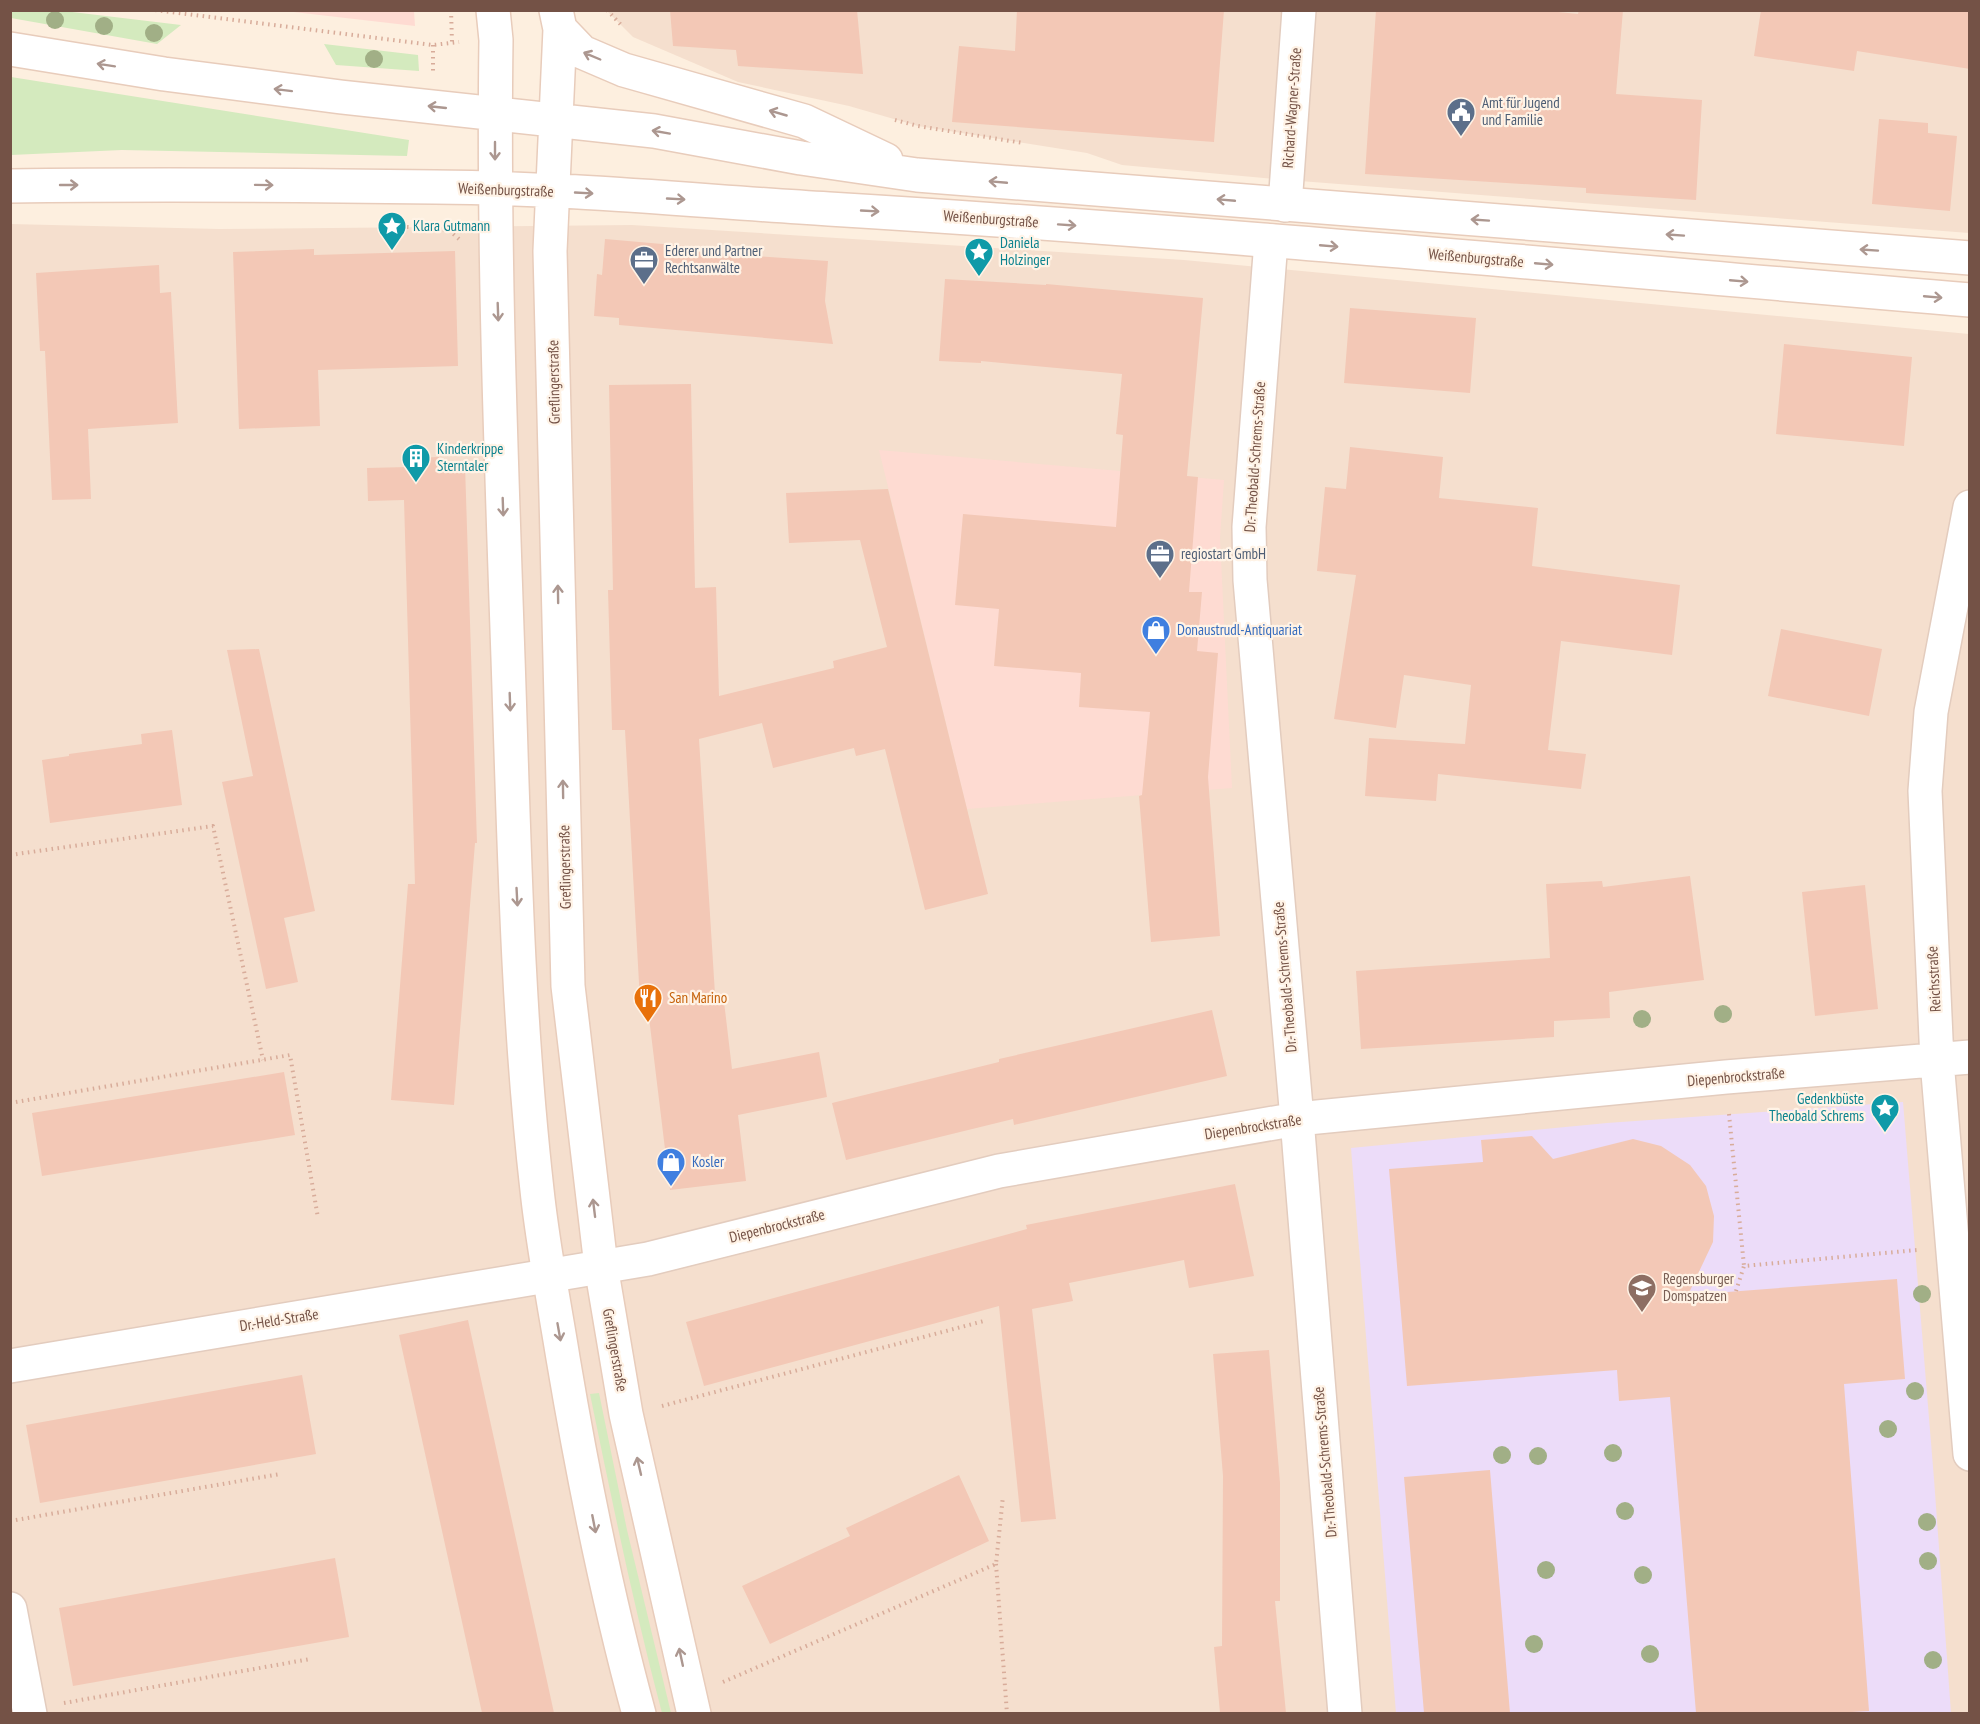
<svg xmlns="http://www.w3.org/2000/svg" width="1980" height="1724" font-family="'PT Sans Narrow',sans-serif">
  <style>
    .residential { fill: #f5dfce }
    .commercial { fill: #fedbd2 }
    .education { fill: #ecdcf9 }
    .green { fill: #d4eabe }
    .building { fill: #f3c8b6 }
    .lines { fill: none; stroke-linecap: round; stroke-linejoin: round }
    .street-casing { stroke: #e3ccbe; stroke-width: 36 }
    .secondary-casing { stroke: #e8ccbb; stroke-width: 36 }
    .path { stroke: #d8ac9a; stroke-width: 4; stroke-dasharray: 1.5 4.5; stroke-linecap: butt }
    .street { stroke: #fff; stroke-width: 33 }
    .secondary { stroke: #fff; stroke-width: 33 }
    .tree { fill: #a1af86 }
    .oneway { stroke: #ac9790 }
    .labels { text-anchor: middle; stroke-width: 4.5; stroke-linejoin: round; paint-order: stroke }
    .service-label { font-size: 15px; fill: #4e5e75; stroke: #fff3e6; text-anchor: start }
    .street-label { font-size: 15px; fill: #745246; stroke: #fff3e6 }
    .culture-label { font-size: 15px; fill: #0d838f; stroke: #fff3e6; text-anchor: start }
    .shop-label { font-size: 15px; fill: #366cbe; stroke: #fff3e6; text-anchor: start }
    .food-label { font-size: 15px; fill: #c56008; stroke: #fff3e6; text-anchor: start }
    .education-label { font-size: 15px; fill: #785e54; stroke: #fff3e6; text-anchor: start }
  </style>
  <rect width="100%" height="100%" fill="#fdefdf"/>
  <path class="residential" d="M607 11H1969V233L1287 180 1122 165 1087 153 918 126 849 106 738 82 633 37Z
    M10 224 219 229 632 225 1184 260 1969 334V1713H11Z"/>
  <path class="commercial" d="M285 11H414L415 26Z
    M879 450 1224 480 1220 538 1232 788 967 809Z"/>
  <path class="education" d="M1903 1102 1934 1479 1951 1713H1396L1351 1148 1607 1123Z"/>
  <path class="green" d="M10 11H64L181 25 157 44 11 18Z
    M324 44 418 55 419 71 336 65Z
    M11 77 409 140 407 156 122 150 11 155Z
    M599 1393 627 1530 671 1713H662C634 1608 612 1501 590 1394Z"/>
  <path class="building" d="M670 10H857L863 74 738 66 736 50 673 46Z
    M1017 10H1224L1214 142 952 122 959 46 1015 51Z
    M1376 10H1538L1578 14 1579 10H1623L1616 94 1702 100 1696 200 1586 193V188L1365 174Z
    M1761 10H1970V69L1857 51 1854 71 1754 56Z
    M1879 119 1928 123V133L1957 136 1950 211 1872 204Z
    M605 239 685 246V251L828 261 825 301 833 344 619 325V318L594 316 597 274 602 275Z
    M314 249V255L455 251 458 366 318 370 320 426 239 429 233 252Z
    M159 265 160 293 171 292 178 423 88 429 91 499 52 500 45 351H40L36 273Z
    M945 279 1046 285V284L1203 298 1187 476 1198 477 1189 592H1202L1197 651 1218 653 1208 777 1220 936 1151 942 1139 796 1142 795 1150 712 1079 707 1081 673 994 666 999 609 955 605 963 514 1116 527 1123 435 1116 434 1122 374 981 361V363L939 361Z
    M1350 308 1476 318 1470 393 1344 383Z
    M1784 344 1912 357 1904 446 1776 434Z
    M691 384 695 588 716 587 719 696 834 668 833 661 887 647 860 540 789 543 786 493 888 489 988 894 925 910 885 749 856 756 854 748 773 768 762 723 699 739 715 994 723 993 732 1069 819 1052 827 1097 738 1115 746 1181 670 1190 647 1001H640L625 730H612L608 590H613L609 385Z
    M1350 447 1443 457 1439 498 1538 508 1532 566 1680 585 1672 655 1561 641 1548 750 1586 754 1581 789 1438 774 1436 801 1365 796 1369 738 1465 744 1471 685 1404 675 1396 728 1334 719 1356 575 1317 571 1325 487 1346 489Z
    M439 457V466L465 465 477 843H475L454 1105 391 1100 408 884H415L404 500 368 501 367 468 408 467 407 458Z
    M1781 629 1882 649 1869 716 1768 696Z
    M259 649 315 911 284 918 298 982 266 989 222 782 253 776 227 650Z
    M172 730 182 805 50 823 42 760 69 756V754L142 744 141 734Z
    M1690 876 1704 980 1609 992 1610 1018 1554 1021V1037L1361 1049 1356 971 1550 958 1546 884 1602 881 1603 887Z
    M1865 885 1878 1009 1815 1016 1802 892Z
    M1212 1010 1227 1076 1014 1125 1013 1119 846 1160 832 1103 999 1062V1059Z
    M284 1072 295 1135 42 1176 32 1113Z
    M1532 1136 1553 1159 1633 1139 1661 1146 1690 1165 1706 1186 1714 1216 1713 1242 1688 1295 1897 1279 1905 1379 1844 1384 1869 1711 1835 1713H1696L1670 1397 1619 1401 1617 1370 1407 1386 1389 1169 1483 1162 1481 1140Z
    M1235 1184 1254 1276 1189 1288 1184 1260 1069 1283 1073 1301 1032 1309 1056 1519 1021 1522 999 1306 704 1386 686 1322 1027 1229 1026 1225Z
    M468 1320 528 1594 554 1713H482L399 1335Z
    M1269 1350 1280 1483V1601H1275L1286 1713H1220L1214 1647 1222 1646 1223 1476 1213 1354Z
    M302 1375 316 1454 40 1503 26 1425Z
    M1490 1470 1510 1713H1424L1404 1477Z
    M959 1475 989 1541 770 1644 742 1586 850 1536 846 1528Z
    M335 1558 349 1637 73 1686 59 1608Z"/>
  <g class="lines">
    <g class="street-casing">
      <path id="street" d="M1285 205 1299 10
        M1271 241 1249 527 1250 580 1297 1119 1345 1714
        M1970 507 1931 712 1925 791 1937 1061 1970 1454
        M10 1366 648 1259 999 1171 1297 1119 1726 1077 1970 1057
        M10 1609 30 1714"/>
    </g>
    <g class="secondary-casing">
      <path id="secondary" d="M493 10 496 40C493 246 501 452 508 658 514 835 517 1014 537 1190 543 1247 554 1302 563 1358 583 1477 607 1597 639 1714
        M556 10 560 29 550 251 568 986 601 1266 626 1414 694 1714
        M560 29 582 52 624 70 804 121 886 160
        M10 49 164 74 341 97 654 131 801 158 917 175 1970 258
        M10 186C152 184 293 185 435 187 566 188 698 201 829 209 1209 232 1589 268 1970 300"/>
    </g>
    <path class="path" d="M155 10 433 45 459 42
      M451 10 452 42
      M607 10 623 27
      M433 45V71
      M895 120 918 126 1023 143
      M407 227 449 230 459 239
      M10 855 213 826 263 1060
      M10 1103 290 1055 318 1218
      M1729 1114 1744 1266
      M1736 1291 1744 1266 1917 1250
      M662 1406 984 1321
      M10 1521 280 1474
      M996 1564 1007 1714
      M723 1682 996 1564 1003 1496
      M64 1703 310 1659"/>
    <use href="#street" class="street"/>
    <use href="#secondary" class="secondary"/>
  </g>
  <g class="tree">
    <circle cx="55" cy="20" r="9"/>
    <circle cx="104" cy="26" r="9"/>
    <circle cx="154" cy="33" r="9"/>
    <circle cx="374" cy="59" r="9"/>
    <circle cx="1723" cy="1014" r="9"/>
    <circle cx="1642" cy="1019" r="9"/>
    <circle cx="1922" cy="1294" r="9"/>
    <circle cx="1915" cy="1391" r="9"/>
    <circle cx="1888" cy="1429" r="9"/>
    <circle cx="1613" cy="1453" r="9"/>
    <circle cx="1502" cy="1455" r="9"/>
    <circle cx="1538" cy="1456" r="9"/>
    <circle cx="1625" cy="1511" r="9"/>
    <circle cx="1927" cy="1522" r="9"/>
    <circle cx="1928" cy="1561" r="9"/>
    <circle cx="1546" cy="1570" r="9"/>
    <circle cx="1643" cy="1575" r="9"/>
    <circle cx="1534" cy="1644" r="9"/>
    <circle cx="1650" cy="1654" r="9"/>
    <circle cx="1933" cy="1660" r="9"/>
  </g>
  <defs><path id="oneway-shaft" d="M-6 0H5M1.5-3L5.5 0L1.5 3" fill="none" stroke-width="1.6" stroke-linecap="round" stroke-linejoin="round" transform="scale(1.5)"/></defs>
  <g class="oneway">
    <use href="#oneway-shaft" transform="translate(592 56) rotate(-157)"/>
    <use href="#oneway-shaft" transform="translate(106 65) rotate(-171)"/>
    <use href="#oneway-shaft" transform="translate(283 90) rotate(-173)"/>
    <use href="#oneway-shaft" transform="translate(437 107) rotate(-174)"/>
    <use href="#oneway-shaft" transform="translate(778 113) rotate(-164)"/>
    <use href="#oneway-shaft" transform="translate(661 132) rotate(-170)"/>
    <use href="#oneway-shaft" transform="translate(495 151) rotate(90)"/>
    <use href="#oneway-shaft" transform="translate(998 182) rotate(-175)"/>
    <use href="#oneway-shaft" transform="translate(69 185)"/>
    <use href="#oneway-shaft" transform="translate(264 185) rotate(1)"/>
    <use href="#oneway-shaft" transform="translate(584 193) rotate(3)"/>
    <use href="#oneway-shaft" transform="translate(676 199) rotate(3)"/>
    <use href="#oneway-shaft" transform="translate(1226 200) rotate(-175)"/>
    <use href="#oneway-shaft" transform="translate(870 211) rotate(3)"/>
    <use href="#oneway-shaft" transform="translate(1480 220) rotate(-176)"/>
    <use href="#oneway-shaft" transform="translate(1067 225) rotate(4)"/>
    <use href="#oneway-shaft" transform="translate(1675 235) rotate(-176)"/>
    <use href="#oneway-shaft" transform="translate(1329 246) rotate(5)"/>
    <use href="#oneway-shaft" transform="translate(1869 250) rotate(-176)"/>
    <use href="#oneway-shaft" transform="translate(1544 264) rotate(5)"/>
    <use href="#oneway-shaft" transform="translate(1739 281) rotate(5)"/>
    <use href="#oneway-shaft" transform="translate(1933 297) rotate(5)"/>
    <use href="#oneway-shaft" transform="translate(498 312) rotate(88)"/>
    <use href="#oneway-shaft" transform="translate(503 507) rotate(88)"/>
    <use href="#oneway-shaft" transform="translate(558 594) rotate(-91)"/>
    <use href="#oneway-shaft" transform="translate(510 702) rotate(88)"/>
    <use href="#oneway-shaft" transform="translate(563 789) rotate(-91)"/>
    <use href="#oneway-shaft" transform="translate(517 897) rotate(87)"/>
    <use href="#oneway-shaft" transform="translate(594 1208) rotate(-97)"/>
    <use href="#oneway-shaft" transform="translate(559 1332) rotate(80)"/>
    <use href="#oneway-shaft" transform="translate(639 1466) rotate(-103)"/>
    <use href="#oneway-shaft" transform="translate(594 1524) rotate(79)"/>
    <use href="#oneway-shaft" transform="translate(681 1657) rotate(-102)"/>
  </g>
  <defs>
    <g id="civic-pin" transform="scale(1.5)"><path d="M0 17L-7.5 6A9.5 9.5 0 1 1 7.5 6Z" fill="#5c6f8a" stroke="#fff3e6"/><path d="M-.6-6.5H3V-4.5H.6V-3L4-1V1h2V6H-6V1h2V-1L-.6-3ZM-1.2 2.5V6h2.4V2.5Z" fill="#fff"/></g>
    <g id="sight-pin" transform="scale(1.5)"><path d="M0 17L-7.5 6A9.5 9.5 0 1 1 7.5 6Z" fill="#0f9aa8" stroke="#fff3e6"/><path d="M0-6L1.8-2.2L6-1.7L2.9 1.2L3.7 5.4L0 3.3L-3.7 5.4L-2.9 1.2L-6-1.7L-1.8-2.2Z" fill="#fff"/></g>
    <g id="office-pin" transform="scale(1.5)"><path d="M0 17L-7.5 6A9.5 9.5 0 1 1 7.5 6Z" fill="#5c6f8a" stroke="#fff3e6"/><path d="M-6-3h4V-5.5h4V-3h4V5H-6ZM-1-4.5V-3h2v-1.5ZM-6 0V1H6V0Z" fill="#fff"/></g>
    <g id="building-pin" transform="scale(1.5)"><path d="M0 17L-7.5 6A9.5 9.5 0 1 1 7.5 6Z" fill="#0f9aa8" stroke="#fff3e6"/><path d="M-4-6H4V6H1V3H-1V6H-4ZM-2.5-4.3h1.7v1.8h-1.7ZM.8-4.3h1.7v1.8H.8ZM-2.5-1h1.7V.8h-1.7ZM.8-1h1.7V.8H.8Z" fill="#fff"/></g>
    <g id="shop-pin" transform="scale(1.5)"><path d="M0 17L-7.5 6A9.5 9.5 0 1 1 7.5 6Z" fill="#3f7fe0" stroke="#fff3e6"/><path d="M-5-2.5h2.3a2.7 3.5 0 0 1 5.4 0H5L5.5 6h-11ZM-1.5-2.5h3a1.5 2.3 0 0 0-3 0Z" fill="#fff"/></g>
    <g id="restaurant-pin" transform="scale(1.5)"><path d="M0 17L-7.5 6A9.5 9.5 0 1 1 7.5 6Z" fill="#e8710a" stroke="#fff3e6"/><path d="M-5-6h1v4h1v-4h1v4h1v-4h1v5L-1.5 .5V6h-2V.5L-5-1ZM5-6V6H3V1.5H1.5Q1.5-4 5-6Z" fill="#fff"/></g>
    <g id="school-pin" transform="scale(1.5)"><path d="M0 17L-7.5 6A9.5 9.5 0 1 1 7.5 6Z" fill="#8d6e63" stroke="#fff3e6"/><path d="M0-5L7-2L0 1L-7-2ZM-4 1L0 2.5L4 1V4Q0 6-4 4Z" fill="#fff"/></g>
  </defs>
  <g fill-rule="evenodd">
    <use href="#civic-pin" x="1461" y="112"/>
    <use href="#sight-pin" x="392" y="226"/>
    <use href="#sight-pin" x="979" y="252"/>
    <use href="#office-pin" x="644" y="260"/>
    <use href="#building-pin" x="416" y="458"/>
    <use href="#office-pin" x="1160" y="554"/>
    <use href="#shop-pin" x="1156" y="630"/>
    <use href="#restaurant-pin" x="648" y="998"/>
    <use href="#sight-pin" x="1885" y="1108"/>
    <use href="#shop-pin" x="671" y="1162"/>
    <use href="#school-pin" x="1642" y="1288"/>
  </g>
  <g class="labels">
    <g class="service-label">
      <text x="1482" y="108">Amt für Jugend<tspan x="1482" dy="17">und Familie</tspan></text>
      <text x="665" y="256">Ederer und Partner<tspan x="665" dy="17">Rechtsanwälte</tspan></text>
      <text x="1181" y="559">regiostart GmbH</text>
    </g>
    <g class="street-label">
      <text transform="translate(1292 108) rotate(-86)" y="5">Richard-Wagner-Straße</text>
      <text transform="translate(506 190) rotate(2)" y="5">Weißenburgstraße</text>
      <text transform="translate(991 219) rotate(4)" y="5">Weißenburgstraße</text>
      <text transform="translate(1476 258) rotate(5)" y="5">Weißenburgstraße</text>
      <text transform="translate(554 382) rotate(-91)" y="5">Greflingerstraße</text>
      <text transform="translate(1255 457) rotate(-86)" y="5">Dr.-Theobald-Schrems-Straße</text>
      <text transform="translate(565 867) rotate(-91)" y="5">Greflingerstraße</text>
      <text transform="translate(1285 977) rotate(-95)" y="5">Dr.-Theobald-Schrems-Straße</text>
      <text transform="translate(1934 979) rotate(-93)" y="5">Reichsstraße</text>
      <text transform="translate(1736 1077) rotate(-5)" y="5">Diepenbrockstraße</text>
      <text transform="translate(1253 1127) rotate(-9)" y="5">Diepenbrockstraße</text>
      <text transform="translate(777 1226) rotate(-14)" y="5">Diepenbrockstraße</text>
      <text transform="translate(279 1320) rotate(-9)" y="5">Dr.-Held-Straße</text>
      <text transform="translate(615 1350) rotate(80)" y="5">Greflingerstraße</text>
      <text transform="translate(1325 1462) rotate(-95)" y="5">Dr.-Theobald-Schrems-Straße</text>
    </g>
    <g class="culture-label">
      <text x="413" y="231">Klara Gutmann</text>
      <text x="1000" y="248">Daniela<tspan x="1000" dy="17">Holzinger</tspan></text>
      <text x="437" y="454">Kinderkrippe<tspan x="437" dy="17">Sterntaler</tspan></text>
      <text x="1864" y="1104" text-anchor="end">Gedenkbüste<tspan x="1864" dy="17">Theobald Schrems</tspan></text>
    </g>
    <g class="shop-label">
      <text x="1177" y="635">Donaustrudl-Antiquariat</text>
      <text x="692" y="1167">Kosler</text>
    </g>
    <g class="food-label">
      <text x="669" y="1003">San Marino</text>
    </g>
    <g class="education-label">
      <text x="1663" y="1284">Regensburger<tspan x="1663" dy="17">Domspatzen</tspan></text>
    </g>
  </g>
  <rect width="1980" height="1724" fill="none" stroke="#745246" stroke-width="24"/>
</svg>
